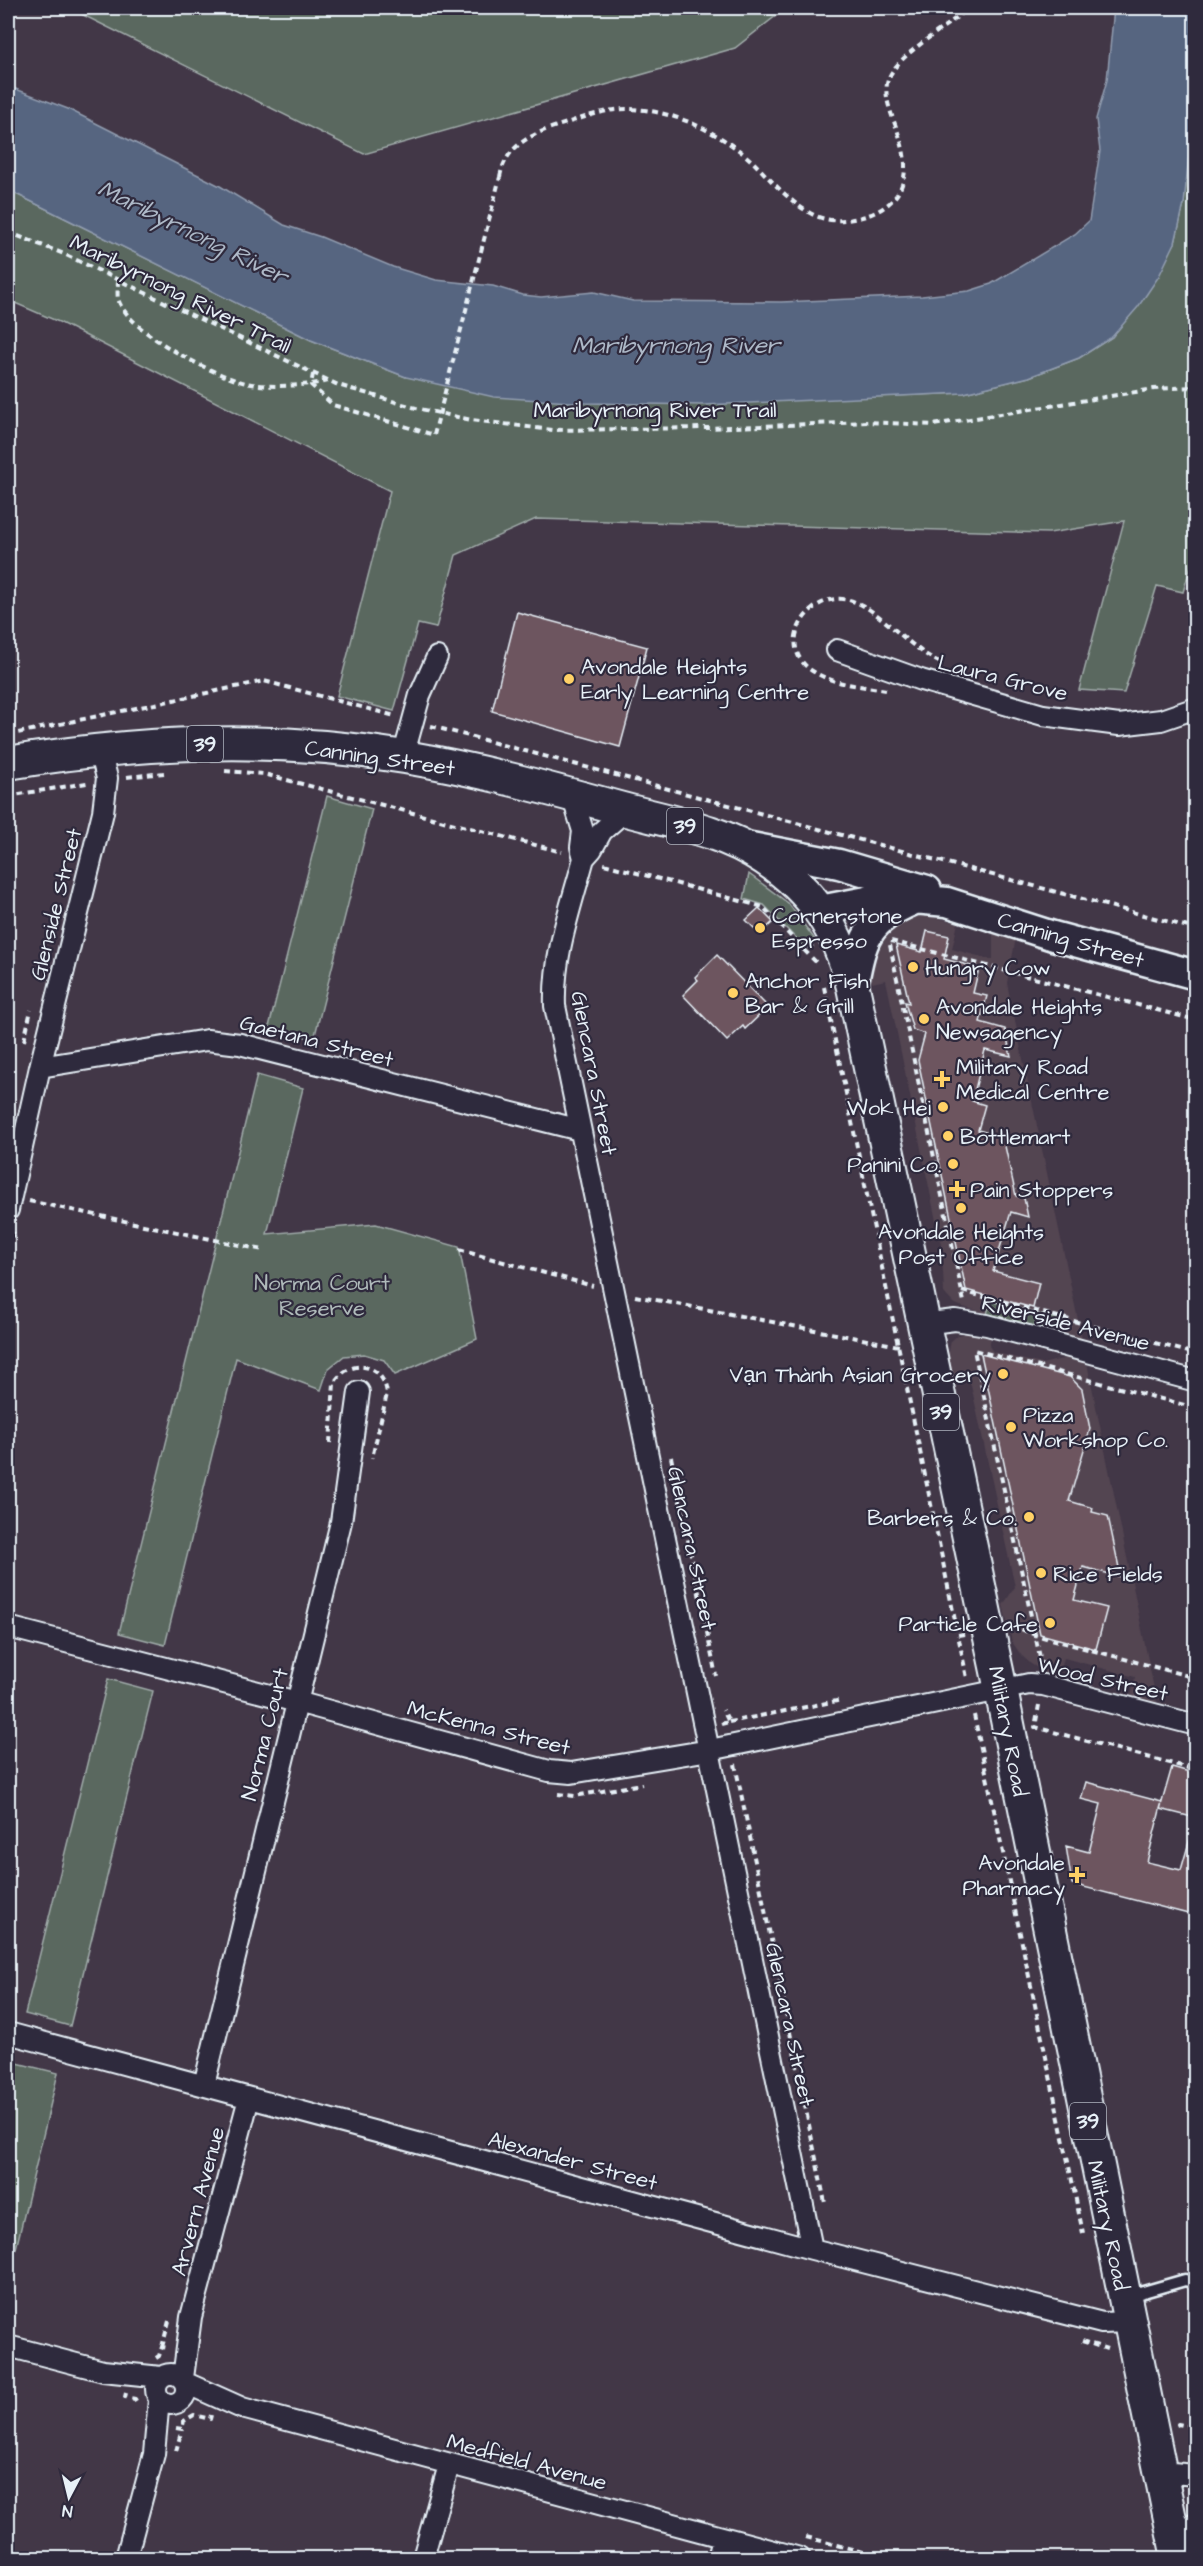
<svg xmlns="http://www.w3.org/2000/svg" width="1203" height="2566" font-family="'Architects Daughter',sans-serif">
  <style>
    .built { fill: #524451 }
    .green { fill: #5a685e; stroke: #a1acab; stroke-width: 1.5 }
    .water { fill: #576580; stroke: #919db0; stroke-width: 1.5 }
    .building { fill: #6d555f; stroke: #e8f1f8; stroke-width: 1.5 }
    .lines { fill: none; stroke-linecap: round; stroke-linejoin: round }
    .lane-casing { stroke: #e8f1f8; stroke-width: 15 }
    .street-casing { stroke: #e8f1f8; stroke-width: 24 }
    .secondary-casing { stroke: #e8f1f8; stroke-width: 33 }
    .primary-casing { stroke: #e8f1f8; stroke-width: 36 }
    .path { stroke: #e8f1f8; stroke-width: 4; stroke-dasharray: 6 4.5; stroke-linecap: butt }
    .lane { stroke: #2f2a3d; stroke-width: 10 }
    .street { stroke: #2f2a3d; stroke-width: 20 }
    .secondary { stroke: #2f2a3d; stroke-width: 28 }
    .primary { stroke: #2f2a3d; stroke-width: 32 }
    .path-bridge { stroke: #e8f1f8; stroke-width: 4; stroke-dasharray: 6 4.5; stroke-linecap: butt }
    .poi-dot { fill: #ffd166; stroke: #2f2a3d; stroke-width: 2 }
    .labels { text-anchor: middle; stroke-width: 4.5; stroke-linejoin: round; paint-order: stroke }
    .shield { fill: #2f2a3d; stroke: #b0b5c0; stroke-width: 1.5 }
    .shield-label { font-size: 21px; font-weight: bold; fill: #e8f1f8 }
    .street-label { font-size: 22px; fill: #e8f1f8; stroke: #2f2a3d }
    .poi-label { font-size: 22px; fill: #e8f1f8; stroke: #2f2a3d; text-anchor: start }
    .park-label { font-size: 22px; fill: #afbaba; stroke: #2f2a3d }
    .water-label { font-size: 24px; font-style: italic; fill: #aeb9c8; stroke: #2f2a3d }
  </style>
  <rect width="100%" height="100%" fill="#423747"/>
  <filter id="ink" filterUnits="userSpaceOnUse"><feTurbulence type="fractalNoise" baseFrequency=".0167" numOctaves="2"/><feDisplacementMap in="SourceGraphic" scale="12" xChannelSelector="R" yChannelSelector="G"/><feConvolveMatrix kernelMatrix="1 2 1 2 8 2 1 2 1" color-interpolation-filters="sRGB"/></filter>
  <g filter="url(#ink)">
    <path class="built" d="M921 914 958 923 952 949 993 960V932L1016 938 1007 983 1082 1339 963 1307 953 1303 944 1293 942 1250 886 980 872 983 870 967 871 945 908 915Z
      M968 1332 991 1338 989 1346 993 1352 1025 1360 1042 1364 1066 1358 1087 1363 1157 1703 1131 1696 1135 1677 1064 1658 1059 1677 1044 1672 1031 1664 1021 1655 1012 1642 1003 1605 1015 1587 973 1394 968 1374 953 1377 948 1355 951 1341 958 1335Z"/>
    <path class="green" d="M69 8H786L735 48 364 154Z
      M1192 8H1195V553L1183 592 1157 586 1124 693 1079 690 1124 521 1049 533 536 519 456 555 436 628 418 624 394 711 337 696 390 491 59 322 8 300V190L311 340 406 377 869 397 964 393 1029 377 1079 358 1112 337 1175 243 1184 204 1191 135Z
      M327 796 372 809 314 1039 269 1027Z
      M749 874 788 903 816 941 804 947 764 905 744 899Z
      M257 1075 303 1088 267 1234 376 1224 459 1247 477 1339 395 1375 384 1360 364 1354 344 1356 328 1369 321 1390 236 1358 165 1645 119 1633Z
      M991 1301 1064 1321 1062 1329 1058 1332 987 1314Z
      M108 1679 153 1691 70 2026 25 2014Z
      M13 2062 58 2073 8 2282V2084Z"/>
    <path class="water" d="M1114 8H1192L1191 135 1184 204 1175 243 1159 276 1138 307 1112 337 1079 358 1029 377 964 393 704 405 586 403 494 397 406 377 311 340 8 190V86L68 109 220 186 284 225 321 237 393 267 436 280 493 286 523 295 541 297 594 292 633 301 781 302 922 296 969 291 991 284 1075 234 1089 221 1100 151 1096 119 1107 80Z"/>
    <path class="building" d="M517 612 647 647 620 747 492 711Z
      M759 908 773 922 760 934 746 920Z
      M927 931 949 936 944 959 979 968 973 993 987 996 980 1022 1005 1029 1011 1056 985 1050 972 1101 985 1105 978 1130 1003 1137 1016 1196 1024 1198 1028 1217 1011 1212 993 1271 1039 1283 1033 1308 966 1290 918 1060 925 1034 913 1030 905 1002 909 1003 896 945 922 952Z
      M717 955 768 1007 745 1029 743 1026 727 1041 683 995 698 980 695 977Z
      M981 1354 1070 1377 1082 1389 1090 1429 1069 1501 1093 1508 1092 1512 1108 1516 1121 1577 1083 1567 1074 1600 1107 1608 1096 1649 1040 1634Z
      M1172 1767 1196 1774V1818L1160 1809Z
      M1086 1782 1162 1802 1147 1862 1181 1870 1191 1835 1196 1836V1916L1072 1884 1066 1846 1089 1852 1101 1804 1081 1799Z"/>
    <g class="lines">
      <g class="lane-casing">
        <path id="lane" d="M1126 2297 1185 2280 1196 2283"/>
      </g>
      <g class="street-casing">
        <path id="street" d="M837 650 921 680 1043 715 1119 725 1161 720 1196 708
          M403 757 420 695 437 657
          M572 795 583 831 581 847 584 858C571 907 553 955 555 1006L812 2249
          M584 858 592 849 602 831 626 810
          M40 1067 207 1040 240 1044 580 1130
          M8 1210 40 1067 103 812 107 778 100 750
          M922 1324 955 1320 987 1325 1196 1381
          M8 1627 297 1702 549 1771 571 1773 710 1750 1029 1684 1043 1685 1196 1725
          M8 2033 812 2249 1102 2323 1129 2322
          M204 2085 341 1522 359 1392
          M8 2346 103 2371 161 2377
          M156 2389a15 15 0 1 1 30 0a15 15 0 1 1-30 0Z
          M183 2378 191 2317 249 2098
          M186 2383 242 2408 800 2558
          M1160 2472 1196 2475
          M1180 2554 1188 2529 1196 2523
          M126 2558 154 2454 159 2399
          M423 2558 449 2465
          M718 2558 723 2539"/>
      </g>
      <g class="secondary-casing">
        <path id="secondary" d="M751 847 839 864 927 890
          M820 910 872 900 903 898 947 902 1053 936 1196 975
          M853 987C862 941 865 921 912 901"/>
      </g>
      <g class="primary-casing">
        <path id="primary" d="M8 763C139 741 273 735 405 757 476 769 546 788 615 807 665 821 722 829 765 859 814 892 838 930 853 987L1001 1690 1178 2558"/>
      </g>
      <path class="path" d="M500 177C505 147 531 134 557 126 580 119 604 109 627 109 672 109 722 133 754 163 772 181 793 206 816 216 834 224 860 220 878 211 892 203 901 193 904 177 911 140 879 107 888 80 896 55 948 27 968 8
        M8 232 64 254 338 385 416 408 471 420 553 430 707 428 868 422 933 425 1154 389 1196 387
        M118 280C118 285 117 294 118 299 129 333 213 375 246 383 266 388 308 386 328 381
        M313 374 311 385 333 405 434 435
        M886 690C863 686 835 685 814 672 772 647 809 590 849 600 879 607 911 652 944 664
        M431 726 1196 929
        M8 735 264 681 395 716
        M225 771 264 774 562 852
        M127 777 164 773
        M8 796 87 783
        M604 864 763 907 804 950
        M891 941 1196 1020
        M813 945 804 950 817 963
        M890 945 964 1302
        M824 987 958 1635
        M24 1041 31 1010
        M29 1201 263 1250
        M459 1250 593 1286
        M8 1258 14 1229
        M962 1291 1196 1354
        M635 1296 899 1346
        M330 1443 334 1383C350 1357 384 1363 387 1394L372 1458
        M671 1457 716 1676
        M1012 1625 1035 1635 1196 1678
        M964 1634 958 1635 967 1678
        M1042 1667 974 1350 1196 1408
        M1039 1705 1035 1727 1196 1770
        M974 1715 1083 2233
        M729 1722 842 1700
        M721 1724 729 1722 723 1710
        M735 1764 825 2203
        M558 1794 575 1796 642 1784
        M1082 2341 1107 2349
        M162 2347 169 2321
        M156 2358 159 2356 162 2347 168 2348
        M126 2393 125 2397 135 2399 138 2404
        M1179 2426 1178 2424 1196 2428
        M176 2428 182 2429 184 2421 194 2415 210 2419 211 2415
        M176 2451 182 2429
        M806 2537 886 2558
        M695 2558 697 2550"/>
      <use href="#lane" class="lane"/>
      <use href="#street" class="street"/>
      <use href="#secondary" class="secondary"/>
      <use href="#primary" class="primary"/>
      <path class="path-bridge" d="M434 435 500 177"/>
    </g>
  </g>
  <g class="poi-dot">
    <circle cx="569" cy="679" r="6"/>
    <circle cx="760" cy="928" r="6"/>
    <circle cx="913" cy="967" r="6"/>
    <circle cx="733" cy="993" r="6"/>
    <circle cx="924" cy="1019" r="6"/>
    <path d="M939 1070h6v6h6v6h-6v6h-6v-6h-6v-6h6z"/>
    <circle cx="943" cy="1107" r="6"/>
    <circle cx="948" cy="1136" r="6"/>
    <circle cx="953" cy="1164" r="6"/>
    <path d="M954 1180h6v6h6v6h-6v6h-6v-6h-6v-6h6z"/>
    <circle cx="961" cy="1208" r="6"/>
    <circle cx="1003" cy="1374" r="6"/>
    <circle cx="1011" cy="1427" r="6"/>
    <circle cx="1029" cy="1517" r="6"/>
    <circle cx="1041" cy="1573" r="6"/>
    <circle cx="1050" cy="1623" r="6"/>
    <path d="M1074 1866h6v6h6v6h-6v6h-6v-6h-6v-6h6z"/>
  </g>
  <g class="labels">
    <g class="shield">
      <rect x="187" y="726" width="36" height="36" rx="4.5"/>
      <rect x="667" y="808" width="36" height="36" rx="4.5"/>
      <rect x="923" y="1394" width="36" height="36" rx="4.5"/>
      <rect x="1070" y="2103" width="36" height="36" rx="4.5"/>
    </g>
    <g class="shield-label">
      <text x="205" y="751">39</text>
      <text x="685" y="833">39</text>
      <text x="941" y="1419">39</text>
      <text x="1088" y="2128">39</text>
    </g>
    <g class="street-label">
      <text transform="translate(181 293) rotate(26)" y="8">Maribyrnong River Trail</text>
      <text x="655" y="417">Maribyrnong River Trail</text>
      <text transform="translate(1003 677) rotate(14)" y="8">Laura Grove</text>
      <text transform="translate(380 757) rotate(8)" y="8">Canning Street</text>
      <text transform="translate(55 904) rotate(-76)" y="8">Glenside Street</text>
      <text transform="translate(1071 939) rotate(16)" y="8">Canning Street</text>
      <text transform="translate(317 1040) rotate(14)" y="8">Gaetana Street</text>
      <text transform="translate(595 1073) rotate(79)" y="8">Glencara Street</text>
      <text transform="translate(1066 1322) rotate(14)" y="8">Riverside Avenue</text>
      <text transform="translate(693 1548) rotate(78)" y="8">Glencara Street</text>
      <text transform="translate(1103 1678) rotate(13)" y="8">Wood Street</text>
      <text transform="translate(489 1727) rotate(14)" y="8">McKenna Street</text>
      <text transform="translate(1009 1731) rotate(79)" y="8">Military Road</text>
      <text transform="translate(264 1734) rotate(-76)" y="8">Norma Court</text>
      <text transform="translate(791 2024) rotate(78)" y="8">Glencara Street</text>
      <text transform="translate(573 2160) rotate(15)" y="8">Alexander Street</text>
      <text transform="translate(197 2201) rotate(-75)" y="8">Arvern Avenue</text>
      <text transform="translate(1109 2225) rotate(78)" y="8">Military Road</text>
      <text transform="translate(527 2461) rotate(15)" y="8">Medfield Avenue</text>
    </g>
    <g class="poi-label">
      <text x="581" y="674">Avondale Heights<tspan x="581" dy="25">Early Learning Centre</tspan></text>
      <text x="772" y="923">Cornerstone<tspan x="772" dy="25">Espresso</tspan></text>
      <text x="925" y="975">Hungry Cow</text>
      <text x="745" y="988">Anchor Fish<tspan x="745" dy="25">Bar &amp; Grill</tspan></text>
      <text x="936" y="1014">Avondale Heights<tspan x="936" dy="25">Newsagency</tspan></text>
      <text x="956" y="1074">Military Road<tspan x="956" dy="25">Medical Centre</tspan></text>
      <text x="931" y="1115" text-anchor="end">Wok Hei</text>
      <text x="960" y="1144">Bottlemart</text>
      <text x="941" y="1172" text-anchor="end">Panini Co.</text>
      <text x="970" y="1197">Pain Stoppers</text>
      <text x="961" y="1239" text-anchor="middle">Avondale Heights<tspan x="961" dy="25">Post Office</tspan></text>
      <text x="991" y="1382" text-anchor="end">Vạn Thành Asian Grocery</text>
      <text x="1023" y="1422">Pizza<tspan x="1023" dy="25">Workshop Co.</tspan></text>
      <text x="1017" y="1525" text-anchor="end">Barbers &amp; Co.</text>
      <text x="1053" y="1581">Rice Fields</text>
      <text x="1038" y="1631" text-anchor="end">Particle Cafe</text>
      <text x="1065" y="1870" text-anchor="end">Avondale<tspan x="1065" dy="25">Pharmacy</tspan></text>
    </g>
    <g class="park-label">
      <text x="322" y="1290">Norma Court<tspan x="322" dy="25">Reserve</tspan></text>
    </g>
    <g class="water-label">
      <text transform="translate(193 232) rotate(26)" y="8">Maribyrnong River</text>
      <text x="676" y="353">Maribyrnong River</text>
    </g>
  </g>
  <rect width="1203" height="2566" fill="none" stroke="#2f2a3d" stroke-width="30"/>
  <rect x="15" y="15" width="1173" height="2536" fill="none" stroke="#e8f1f8" stroke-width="2" filter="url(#ink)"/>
  <g transform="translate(69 2497) rotate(187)" stroke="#2f2a3d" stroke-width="4.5" paint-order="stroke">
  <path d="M0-4.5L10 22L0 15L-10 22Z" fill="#e8f1f8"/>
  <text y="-9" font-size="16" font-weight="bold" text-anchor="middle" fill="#e8f1f8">N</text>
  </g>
</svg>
